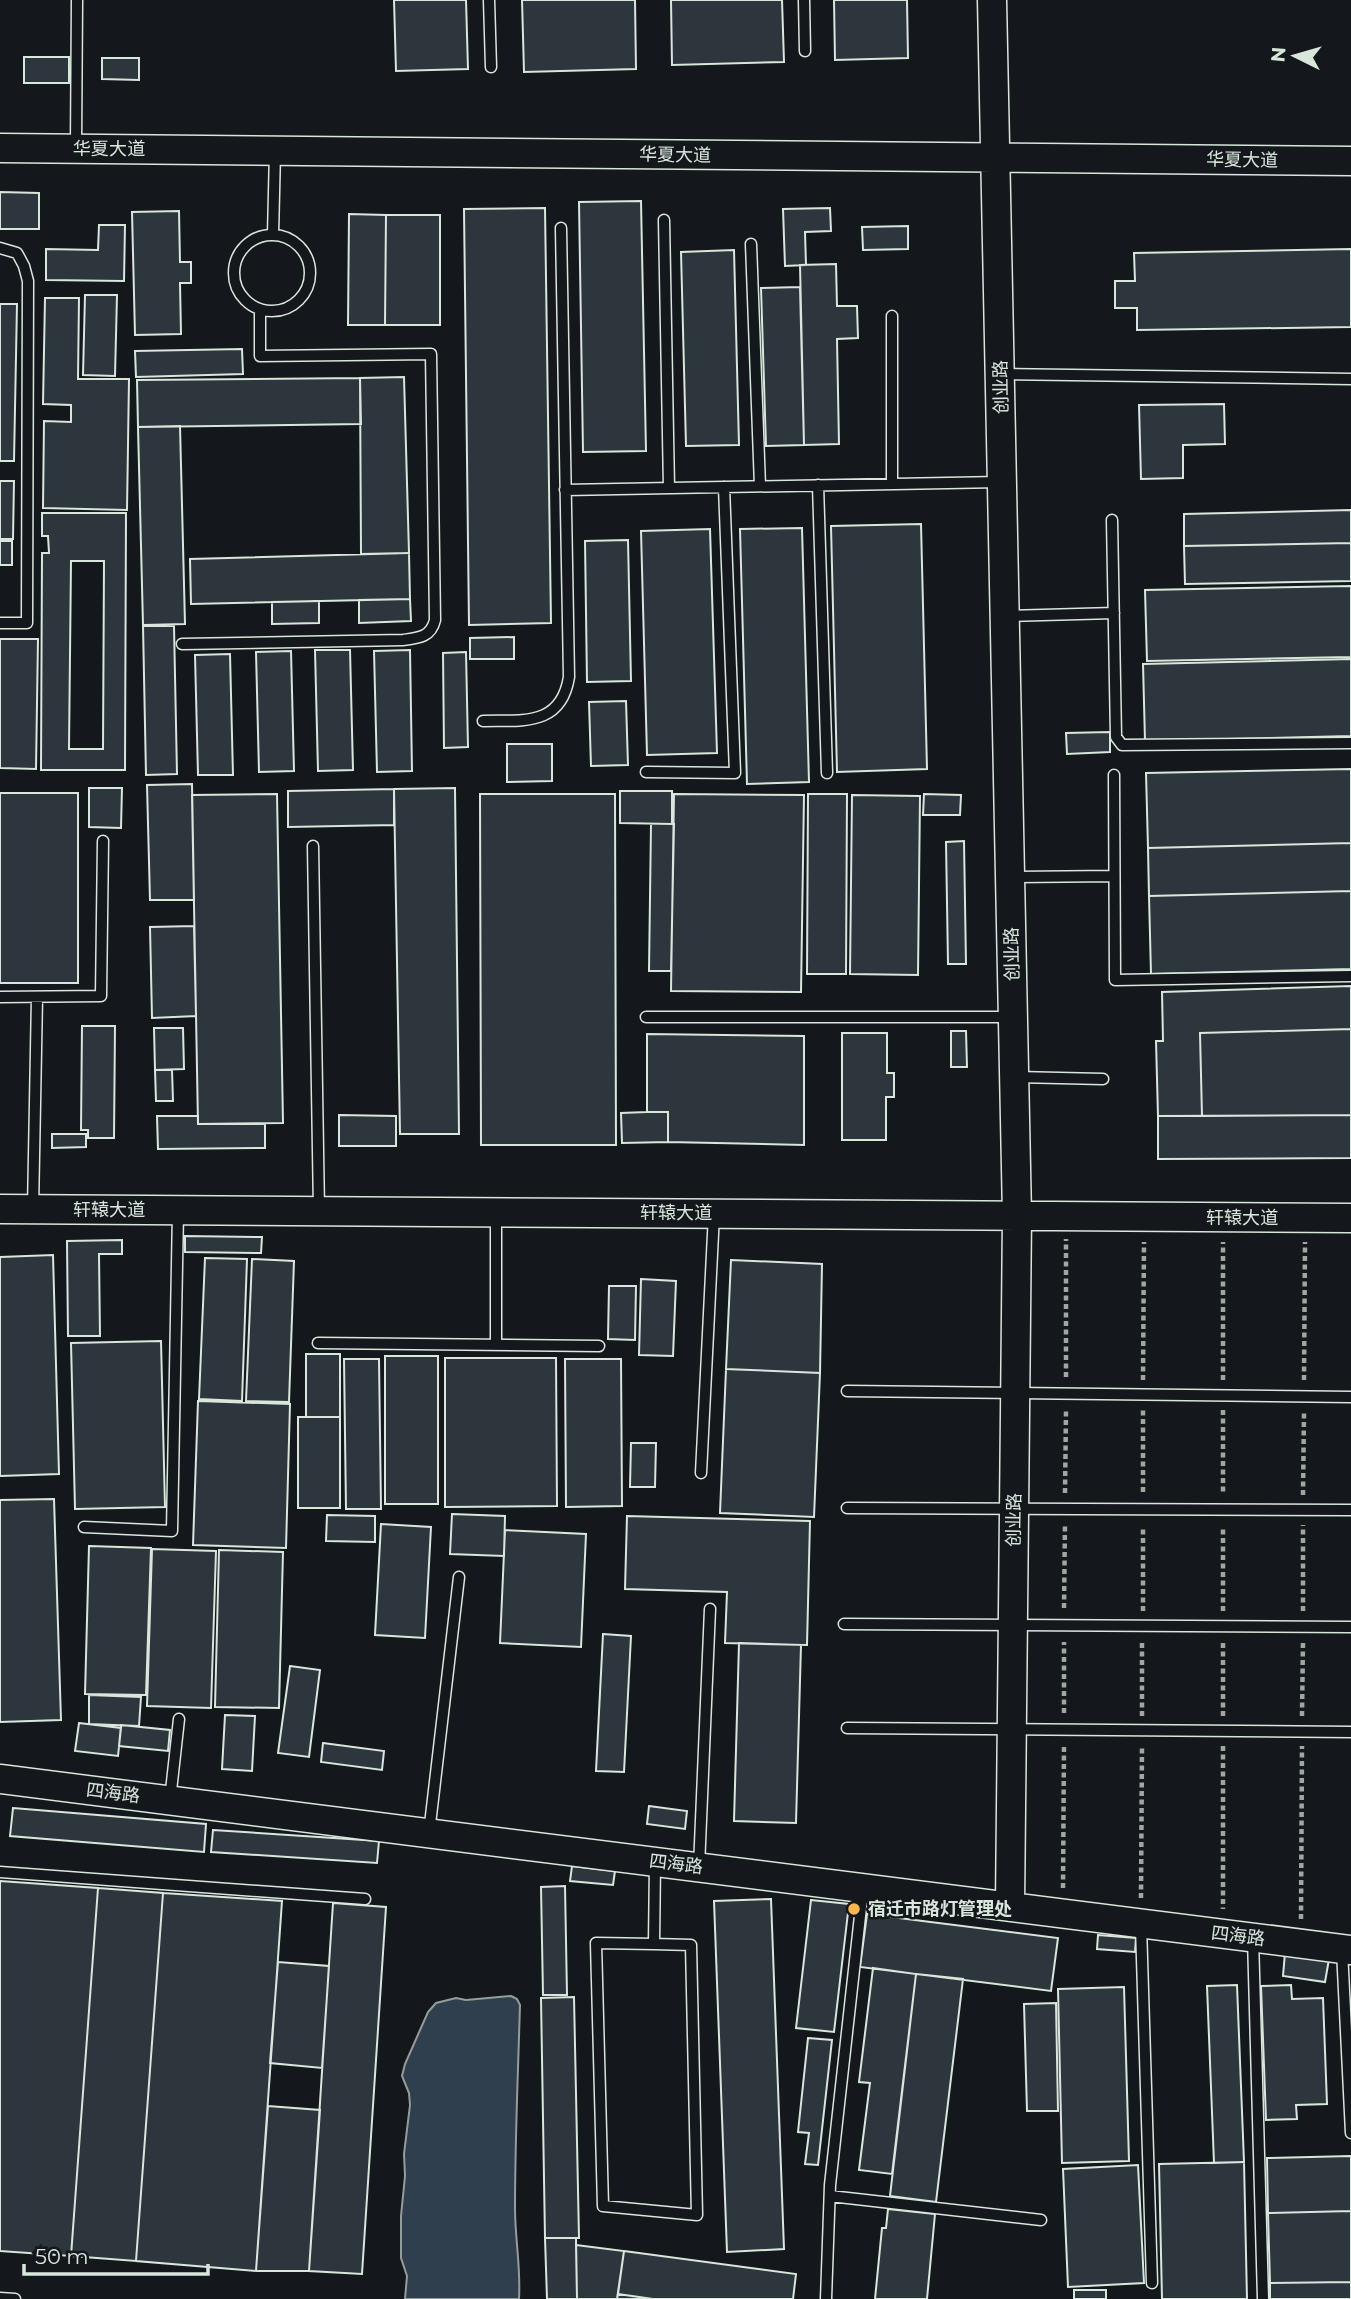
<svg xmlns="http://www.w3.org/2000/svg" width="1351" height="2299" font-family="Montserrat,'Noto Sans SC',sans-serif">
  <style>
    .water { fill: #2f3f4d; stroke: #939e99; stroke-width: 2 }
    .building { fill: #2c363c; stroke: #d8e6dc; stroke-width: 2; fill-rule: evenodd }
    .lines { fill: none; stroke-linecap: round; stroke-linejoin: round }
    .service-casing { stroke: #d8e6dc; stroke-width: 13 }
    .tertiary-casing { stroke: #d8e6dc; stroke-width: 31 }
    .path { stroke: #9da8a2; stroke-width: 4.5; stroke-dasharray: 5 3.5; stroke-linecap: butt }
    .service { stroke: #14181c; stroke-width: 10 }
    .tertiary { stroke: #14181c; stroke-width: 28 }
    .poi-dot { fill: #ffb74d; stroke: #14181c; stroke-width: 2.5 }
    .labels { text-anchor: middle; stroke-width: 5; stroke-linejoin: round; paint-order: stroke }
    .street-label { font-size: 18px; fill: #d8e6dc; stroke: #14181c }
    .poi-label { font-size: 18px; font-weight: bold; fill: #d8e6dc; stroke: #14181c; text-anchor: start }
  </style>
  <rect width="100%" height="100%" fill="#14181c"/>
  <path class="water" d="M511 1996 517 1999 520 2005C518 2073 515 2141 515 2208 515 2239 521 2268 519 2299H405L407 2276 401 2258V2216L405 2176 404 2154 410 2105 409 2093 402 2076 405 2064 428 2012 436 2003 456 1998 466 2000Z"/>
  <path class="building" d="M394 0H466L468 69 396 71Z
    M522 0H635L636 69 524 72Z
    M671 0H782L784 62 672 65Z
    M834 0H907L908 58 835 60Z
    M24 57H69V83H24Z
    M102 58H139V80L102 79Z
    M0 192 39 193V229H0Z
    M641 201 646 451 583 452 579 202Z
    M545 208 551 623 469 625 464 209Z
    M830 208 831 231 805 232 806 265 785 266 783 209Z
    M179 211 180 262H191V283H180L181 334 135 335 132 212Z
    M349 214 386 215 385 325H348Z
    M386 215H440V325H385Z
    M99 225H125L124 281 46 280V249L98 250Z
    M908 226V249L863 250 862 227Z
    M1351 249V327L1137 330V308H1115V281H1135L1134 253Z
    M734 250 739 445 686 446 681 252Z
    M836 264 837 306H857L858 338 837 339 839 444 804 445 800 265Z
    M800 287 804 445 766 446 761 288Z
    M85 295H117L115 376 83 375Z
    M45 298H79L78 379H129L127 510 43 508 44 421 71 422V405L43 404Z
    M0 304H17L14 461H0Z
    M242 349 243 374 136 377 135 351Z
    M404 377 409 553 361 554 360 378Z
    M360 378 361 424 138 427 137 380Z
    M1224 404 1225 444 1183 445V478L1141 479 1139 405Z
    M180 426 185 624 143 625 138 427Z
    M0 481H14L13 539H0Z
    M1351 510V543L1184 546V514Z
    M42 513H126L125 770H41L42 553H49L48 536H42ZM71 561H104L103 749H69Z
    M921 524 927 769 837 772 831 526Z
    M802 528 809 782 747 784 740 529Z
    M710 529 717 753 647 755 641 531Z
    M628 540 631 681 587 682 585 541Z
    M0 541H12V565H0Z
    M1351 543V581L1185 584 1184 546Z
    M409 553 410 599 191 604 190 559Z
    M1351 586V657L1147 661 1145 590Z
    M410 599 411 621 359 623V600Z
    M319 601V623L272 624V602Z
    M143 626H174L177 774 146 775Z
    M514 637V659H470V638Z
    M0 639H38L36 769 0 768Z
    M315 650H350L353 770 318 771Z
    M410 650 412 771 377 772 374 651Z
    M291 651 294 771 259 772 256 652Z
    M466 652 468 747 444 748 443 653Z
    M230 654 233 775H198L195 655Z
    M1351 659V736L1145 741 1143 664Z
    M626 701 628 765 591 766 589 702Z
    M1110 732V752L1067 754 1066 733Z
    M507 744H552V781L507 782Z
    M1351 769V843L1148 848 1146 773Z
    M192 784 194 900H150L147 785Z
    M89 788H122L121 828 89 827Z
    M455 788 459 1134H400L394 789Z
    M394 789V825L288 827V791Z
    M620 791H672V824L620 823Z
    M0 793H78V983H0Z
    M277 794 283 1123 198 1124 192 795Z
    M480 794H615L616 1145H481Z
    M674 794 804 795 801 992 671 991Z
    M808 794H847L846 974H807Z
    M924 794 961 795 960 815H923Z
    M852 795 920 796 918 975 850 974Z
    M651 824H674L671 971H649Z
    M964 841 966 964H948L946 842Z
    M1351 843V891L1149 896 1148 848Z
    M1351 891V969L1151 974 1149 896Z
    M194 926 196 1016 152 1018 150 927Z
    M1351 986V1029L1200 1033 1202 1116H1158L1156 1041H1163L1162 992Z
    M82 1026H115L114 1138H88V1130H81Z
    M154 1028H183L184 1069 155 1070Z
    M1351 1029V1115L1202 1116 1200 1033Z
    M951 1031H966L967 1067H951Z
    M842 1033H887V1073H894V1097H886V1140H842Z
    M647 1034 804 1036V1145L668 1142V1112H647Z
    M155 1070H172L173 1101H156Z
    M647 1112H668V1142L622 1143 621 1113Z
    M339 1115 396 1116V1146H339Z
    M1351 1115V1158L1158 1159V1116Z
    M157 1116H198V1124H265V1148L158 1149Z
    M52 1134H86V1147L52 1148Z
    M185 1236 262 1237 261 1253 185 1252Z
    M122 1240V1254H99L100 1336H68L67 1241Z
    M53 1255 59 1474 0 1476V1257Z
    M205 1258 247 1259 242 1401 199 1399Z
    M252 1259 294 1261 289 1402 246 1401Z
    M731 1260 822 1264 820 1373 726 1369Z
    M641 1279 676 1281 673 1356 639 1355Z
    M609 1286H636L635 1340 608 1339Z
    M161 1341 165 1507 75 1509 71 1343Z
    M306 1354H340V1417H306Z
    M385 1356H438V1504H385Z
    M445 1358H556L557 1506 445 1507Z
    M344 1359H379L381 1509H346Z
    M565 1359H621L622 1506 566 1507Z
    M726 1369 820 1373 814 1517 720 1513Z
    M198 1401 290 1404 286 1548 193 1545Z
    M298 1417H340V1508H298Z
    M631 1443H656L655 1487H630Z
    M54 1499 61 1720 0 1722V1500Z
    M452 1514 505 1516 504 1556 450 1554Z
    M327 1515 375 1516V1542L326 1541Z
    M627 1516 810 1521 807 1645 725 1643 727 1592 625 1589Z
    M381 1524 431 1527 425 1638 375 1635Z
    M505 1530 586 1534 581 1647 500 1643Z
    M89 1546 151 1548 146 1695 85 1694Z
    M152 1549 216 1551 211 1708 147 1706Z
    M219 1550 283 1552 279 1708 215 1707Z
    M603 1634 631 1636 624 1772 596 1771Z
    M739 1643 801 1645 796 1823 734 1821Z
    M290 1666 320 1670 309 1757 278 1753Z
    M89 1695 141 1697 139 1726 89 1724Z
    M225 1715 255 1716 252 1771 222 1769Z
    M79 1723 121 1728 118 1756 75 1751Z
    M121 1725 170 1730 168 1751 119 1746Z
    M323 1743 384 1751 382 1770 321 1762Z
    M649 1806 687 1811 685 1829 647 1824Z
    M13 1808 206 1824 204 1852 10 1836Z
    M213 1830 379 1841 377 1863 211 1852Z
    M572 1866 615 1871 613 1885 570 1881Z
    M0 1881 98 1888 71 2256 0 2251Z
    M565 1886 567 1995H543L541 1887Z
    M98 1888 163 1893 136 2261 71 2256Z
    M163 1893 282 1901 256 2271 136 2261Z
    M771 1899 784 2249 727 2252 714 1901Z
    M811 1900 849 1904 834 2032 796 2028Z
    M333 1903 386 1907 362 2274 309 2271Z
    M867 1914 1058 1938 1051 1991 860 1967Z
    M1098 1935 1136 1938 1135 1952 1097 1949Z
    M1285 1953 1329 1959 1325 1982 1283 1976Z
    M278 1962 329 1966 322 2068 270 2063Z
    M873 1968 916 1974 892 2174 859 2170 870 2083 859 2082Z
    M916 1974 963 1979 936 2202 890 2196Z
    M1237 1985 1244 2162 1214 2163 1207 1986Z
    M1291 1985 1292 1999 1323 1998 1327 2104 1296 2105 1297 2119 1266 2120 1261 1986Z
    M1124 1987 1129 2161 1062 2163 1058 1989Z
    M574 1997 579 2238H545L541 1998Z
    M1056 2003 1058 2111H1027L1024 2004Z
    M808 2038 832 2040 818 2165 805 2164 809 2133 798 2132Z
    M268 2106 320 2110 309 2271H256Z
    M1351 2156V2211L1268 2213 1267 2158Z
    M1244 2162 1247 2299H1162L1159 2164Z
    M1138 2165 1144 2283 1068 2287 1063 2169Z
    M888 2209 935 2214 927 2299H875L882 2228H886Z
    M1351 2211V2282L1270 2283 1268 2213Z
    M545 2238H576L577 2299H547Z
    M576 2245 624 2251 617 2299H577Z
    M624 2251 796 2274 793 2299H653L618 2294Z
    M1351 2282V2299H1270V2283Z
    M1074 2290H1106V2299H1074Z
    M618 2294 653 2299H617Z"/>
  <g class="lines">
    <g class="service-casing">
      <path id="service" d="M489 0 491 67
        M804 0 805 51
        M76 146 77 0
        M664 220 669 488
        M273 235 275 151
        M234 273a38 38 0 1 1 76 0a38 38 0 1 1-76 0Z
        M751 244 760 486
        M0 248 17 253 24 266 28 281 27 623H0
        M892 316V484
        M1001 374 1351 379
        M818 485 827 773
        M565 490 1000 482
        M1112 520 1116 737 1122 745 1351 743
        M1005 616 1114 613
        M182 644 403 640C419 638 431 637 435 620L431 354 260 356V309
        M483 721C522 720 561 727 569 677L561 228
        M646 772 735 773 724 487
        M1114 775 1115 980 1351 976
        M313 846 319 1211
        M1011 877 1114 876
        M0 997 101 996 103 841
        M646 1017H1011
        M1014 1077 1103 1079
        M33 1209 37 997
        M318 1343 599 1346
        M496 1345V1215
        M847 1391 1351 1397
        M701 1473 714 1214
        M847 1508 1351 1510
        M84 1527 172 1531 178 1212
        M844 1624 1351 1627
        M847 1728 1351 1732
        M170 1800 179 1719
        M429 1833 459 1577
        M699 1867 710 1609
        M0 1872 365 1899
        M1141 1926 1152 2283
        M1253 1938 1263 2299
        M654 1944 691 1945 697 2215 603 2206 596 1943 654 1944 655 1862
        M1342 1950 1351 2133
        M830 2196 1041 2220
        M0 2298 15 2299
        M826 2299 830 2185 863 1889"/>
    </g>
    <g class="tertiary-casing">
      <path id="tertiary" d="M992 0 1017 1216 1010 1907
        M0 148 1351 161
        M0 1209 1351 1218
        M0 1779 1351 1950"/>
    </g>
    <path class="path" d="M1066 1377V1239
      M1143 1380 1144 1242
      M1223 1380V1242
      M1304 1380 1305 1242
      M1223 1410V1492
      M1143 1492V1410
      M1065 1493 1066 1411
      M1303 1495 1304 1413
      M1064 1608 1065 1523
      M1143 1611V1526
      M1223 1611V1526
      M1303 1611V1525
      M1064 1713V1642
      M1142 1716V1641
      M1223 1716V1641
      M1302 1716 1303 1641
      M1223 1746V1909
      M1063 1888 1064 1747
      M1141 1898 1142 1746
      M1301 1919 1302 1746"/>
    <use href="#service" class="service"/>
    <use href="#tertiary" class="tertiary"/>
  </g>
  <circle class="poi-dot" cx="854" cy="1909" r="7"/>
  <g class="labels">
    <g class="street-label">
      <text x="109" y="155">华夏大道</text>
      <text transform="translate(675 155) rotate(1)" y="6">华夏大道</text>
      <text transform="translate(1242 160) rotate(1)" y="6">华夏大道</text>
      <text transform="translate(1001 387) rotate(-91)" y="6">创业路</text>
      <text transform="translate(1012 954) rotate(-91)" y="6">创业路</text>
      <text x="109" y="1216">轩辕大道</text>
      <text x="676" y="1219">轩辕大道</text>
      <text x="1242" y="1224">轩辕大道</text>
      <text transform="translate(1014 1520) rotate(-89)" y="6">创业路</text>
      <text transform="translate(113 1793) rotate(7)" y="6">四海路</text>
      <text transform="translate(676 1864) rotate(7)" y="6">四海路</text>
      <text transform="translate(1238 1936) rotate(7)" y="6">四海路</text>
    </g>
    <g class="poi-label">
      <text x="868" y="1915">宿迁市路灯管理处</text>
    </g>
  </g>
  <g transform="translate(1295 56) rotate(275)" stroke="#14181c" stroke-width="5" paint-order="stroke">
  <path d="M0-5L12 26L0 18L-12 26Z" fill="#d8e6dc"/>
  <text y="-10" font-size="19" font-weight="bold" text-anchor="middle" fill="#d8e6dc">N</text>
  </g>
  <path d="M24 2264v10h184v-10" fill="none" stroke="#d8e6dc" stroke-width="3.5"/>
  <text x="35" y="2264" font-size="21" fill="#d8e6dc" stroke="#14181c" stroke-width="5" paint-order="stroke">50 m</text>
</svg>
